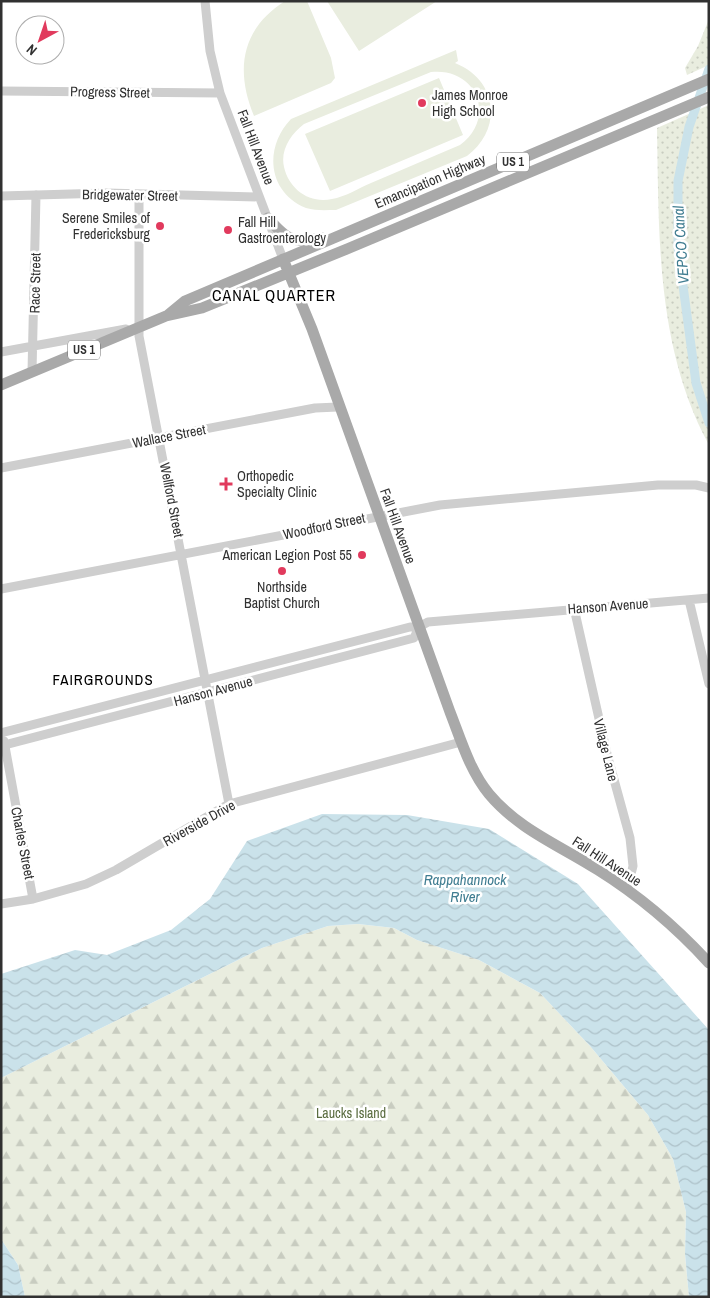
<svg xmlns="http://www.w3.org/2000/svg" width="710" height="1298" font-family="'Archivo Narrow',sans-serif">
  <style>
    .grass { fill: url(#grass-dots) }
    .forest { fill: url(#forest-firs) }
    .garden { fill: #e9eddf; fill-rule: evenodd }
    .water { fill: url(#water-waves) }
    .lines { fill: none; stroke-linecap: round; stroke-linejoin: round }
    .canal { stroke: #cae2ea; stroke-width: 9 }
    .minor { stroke: #cecece; stroke-width: 9 }
    .major { stroke: #a9a9a9; stroke-width: 11 }
    .poi-dot { fill: #e13a5d; stroke: #fff; stroke-width: 2 }
    .labels { text-anchor: middle; stroke-width: 5; stroke-linejoin: round; paint-order: stroke }
    .shield { fill: #fff; stroke: #6f6f6f; stroke-width: 1 }
    .shield-label { font-size: 12px; font-weight: bold; fill: #313131 }
    .street-label { font-size: 14px; fill: #313131; stroke: #fff }
    .poi-label { font-size: 14px; fill: #313131; stroke: #fff; text-anchor: start }
    .park-label { font-size: 14px; fill: #5a6c3f; stroke: #fff }
    .water-label { font-size: 15px; font-style: italic; fill: #407d91; stroke: #fff }
    .neighbourhood-label { font-size: 15px; letter-spacing: 1px; fill: #000; stroke: #fff }
    .quarter-label { font-size: 16px; letter-spacing: 1px; fill: #000; stroke: #fff }
  </style>
  <defs>
    <pattern id="grass-dots" width="8" height="8" patternUnits="userSpaceOnUse" patternTransform="scale(1.25)"><rect width="8" height="8" fill="#e9eddf"/><path d="M2 2h.1M6 6h.1" fill="none" stroke="#c8ccc0" stroke-width="1.8" stroke-linecap="round"/></pattern>
    <pattern id="forest-firs" width="22" height="20" patternUnits="userSpaceOnUse" patternTransform="scale(1.25)"><rect width="22" height="20" fill="#e9eddf"/><path d="M5 1l3.5 6h-7zM16 11l3.5 6h-7z" fill="#c8ccc0"/></pattern>
    <pattern id="water-waves" width="16" height="10" patternUnits="userSpaceOnUse" patternTransform="scale(1.25)"><rect width="16" height="10" fill="#cae2ea"/><path d="M0 5q4-4 8 0t8 0" fill="none" stroke="#aec2c9"/></pattern>
  </defs>
  <rect width="100%" height="100%" fill="#fff"/>
  <path class="grass" d="M709 19V65L687 75 685 68 698 46Z
    M709 105V445C656 348 659 235 657 128Z"/>
  <path class="forest" d="M358 924 394 928 417 940 479 960 540 993 590 1046 648 1115 673 1159 686 1212 685 1254 689 1297H25L18 1265 1 1239V1078L262 948 328 926Z"/>
  <path class="garden" d="M285 1H307L331 58 335 78 331 83 254 116C235 70 241 29 285 1Z
    M327 1H437L359 51Z
    M456 50 458 61 455 63C498 80 503 129 467 156L336 210C326 210 316 211 306 208 267 192 264 147 291 119ZM431 72C477 67 497 118 460 145 430 158 401 170 371 183 359 188 345 197 332 199 309 204 289 189 284 167 280 150 291 134 304 124Z
    M439 78 463 135 330 191 305 134Z"/>
  <path class="water" d="M322 814 407 815 489 829 578 884 709 1030V1297H689L685 1254 686 1212 673 1159 648 1115 590 1046 540 993 479 960 417 940 394 928 358 924 328 926 262 948 1 1078V974L75 950 107 955 171 930 210 899 247 841Z
    M1 1239 18 1265 25 1297H1Z"/>
  <g class="lines">
    <path class="canal" d="M709 69 689 127 678 181V248L696 383 709 423"/>
    <path class="minor" d="M205 1 210 51 220 93 283 259
      M1 91 220 93
      M139 194V336L229 804
      M1 196 107 193 259 197
      M1 352 126 329
      M32 372 36 195
      M1 468 315 408 338 407
      M1 589 440 505 658 485H696L709 488
      M689 600 709 684
      M574 608 607 754 630 838 633 866 627 890
      M1 733 410 627H419
      M4 741 33 899
      M1 746 414 638 419 627 428 622 709 598
      M1 904 33 899 86 884 116 870 229 804 461 742"/>
    <path class="major" d="M268 218C288 241 293 243 322 238
      M283 259 312 329 450 712C461 740 470 771 489 794 519 830 561 846 598 870 638 895 677 928 709 963
      M168 315 185 301 709 79
      M1 385 166 316 202 308 347 249 709 97"/>
  </g>
  <g class="poi-dot">
    <circle cx="422" cy="103" r="5"/>
    <circle cx="160" cy="226" r="5"/>
    <circle cx="228" cy="230" r="5"/>
    <path d="M223.5 476.5h5v5h5v5h-5v5h-5v-5h-5v-5h5z"/>
    <circle cx="362" cy="555" r="5"/>
    <circle cx="282" cy="571" r="5"/>
  </g>
  <g class="labels">
    <g class="shield">
      <rect x="497" y="152.5" width="32" height="19" rx="4"/>
      <rect x="68" y="340.5" width="32" height="19" rx="4"/>
    </g>
    <g class="shield-label">
      <text x="513" y="166">US 1</text>
      <text x="84" y="354">US 1</text>
    </g>
    <g class="street-label">
      <text transform="translate(110 92) rotate(1)" y="5">Progress Street</text>
      <text transform="translate(256 147) rotate(69)" y="5">Fall Hill Avenue</text>
      <text transform="translate(430 181) rotate(-23)" y="5">Emancipation Highway</text>
      <text transform="translate(130 195) rotate(1)" y="5">Bridgewater Street</text>
      <text transform="translate(35 283) rotate(-89)" y="5">Race Street</text>
      <text transform="translate(169 436) rotate(-11)" y="5">Wallace Street</text>
      <text transform="translate(172 500) rotate(79)" y="5">Wellford Street</text>
      <text transform="translate(324 526) rotate(-12)" y="5">Woodford Street</text>
      <text transform="translate(398 526) rotate(70)" y="5">Fall Hill Avenue</text>
      <text transform="translate(608 606) rotate(-4)" y="5">Hanson Avenue</text>
      <text transform="translate(213 691) rotate(-15)" y="5">Hanson Avenue</text>
      <text transform="translate(606 750) rotate(76)" y="5">Village Lane</text>
      <text transform="translate(199 823) rotate(-29)" y="5">Riverside Drive</text>
      <text transform="translate(23 843) rotate(79)" y="5">Charles Street</text>
      <text transform="translate(607 861) rotate(33)" y="5">Fall Hill Avenue</text>
    </g>
    <g class="poi-label">
      <text x="432" y="100">James Monroe<tspan x="432" dy="16">High School</tspan></text>
      <text x="150" y="223" text-anchor="end">Serene Smiles of<tspan x="150" dy="16">Fredericksburg</tspan></text>
      <text x="238" y="227">Fall Hill<tspan x="238" dy="16">Gastroenterology</tspan></text>
      <text x="237" y="481">Orthopedic<tspan x="237" dy="16">Specialty Clinic</tspan></text>
      <text x="352" y="560" text-anchor="end">American Legion Post 55</text>
      <text x="282" y="592" text-anchor="middle">Northside<tspan x="282" dy="16">Baptist Church</tspan></text>
    </g>
    <g class="park-label">
      <text x="351" y="1118">Laucks Island</text>
    </g>
    <g class="water-label">
      <text transform="translate(681 245) rotate(-94)" y="5">VEPCO Canal</text>
      <text x="465" y="885">Rappahannock<tspan x="465" dy="17">River</tspan></text>
    </g>
    <g class="neighbourhood-label">
      <text x="103" y="685">FAIRGROUNDS</text>
    </g>
    <g class="quarter-label">
      <text x="274" y="301">CANAL QUARTER</text>
    </g>
  </g>
  <rect width="710" height="1298" fill="none" stroke="#313131" stroke-width="5"/>
  <g transform="translate(40 40) rotate(220)"><circle r="24" fill="#ffffff" stroke="#adadad"/>
  <path d="M0-4L9 19L0 12L-9 19Z" fill="#e13a5d"/>
  <text y="-8" font-size="14" font-weight="bold" text-anchor="middle" fill="#313131">N</text>
  </g>
</svg>
